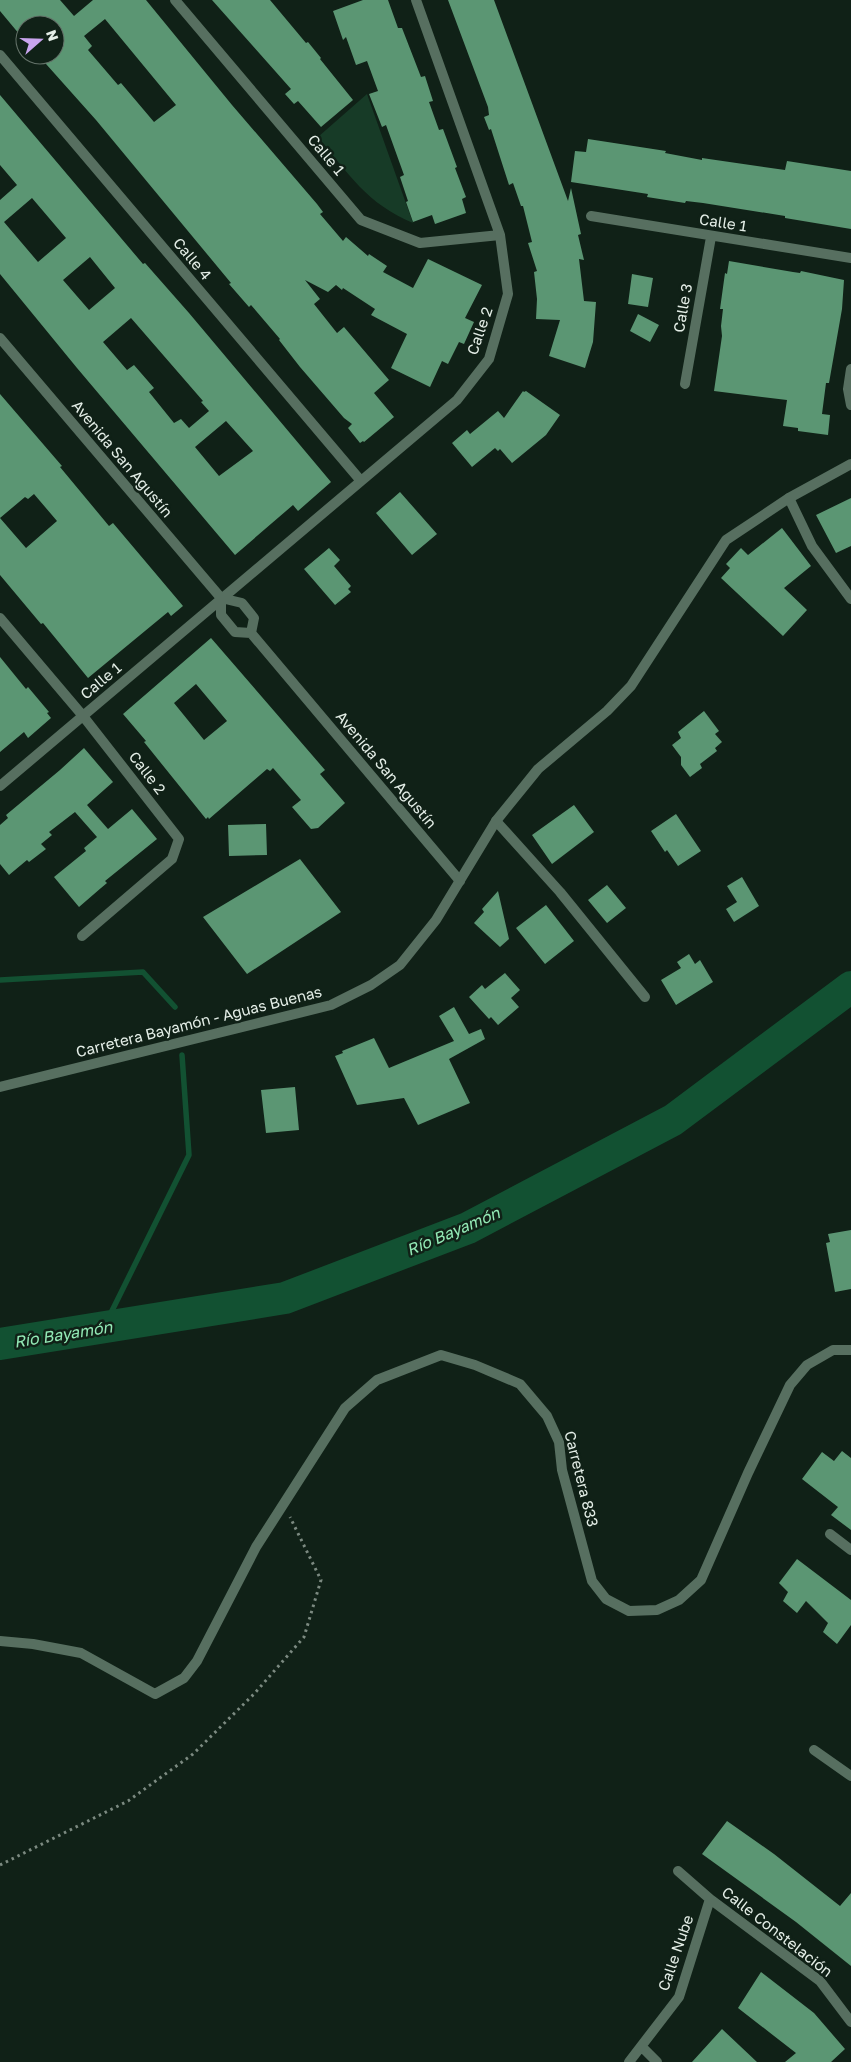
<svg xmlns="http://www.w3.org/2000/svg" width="851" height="2062" font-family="'Golos Text',sans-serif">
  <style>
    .green { fill: #173b27 }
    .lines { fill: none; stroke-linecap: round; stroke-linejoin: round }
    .stream { stroke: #125132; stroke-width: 5.5 }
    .river { stroke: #125132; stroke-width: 32 }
    .building { fill: #5b9673; fill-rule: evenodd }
    .path { stroke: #7c8a81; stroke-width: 3; stroke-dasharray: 2.5 4; stroke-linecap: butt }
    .minor { stroke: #576f60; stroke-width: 10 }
    .tertiary { stroke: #576f60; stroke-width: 10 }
    .labels { text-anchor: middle; stroke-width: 5; stroke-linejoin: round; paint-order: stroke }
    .street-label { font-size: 15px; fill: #e4eee7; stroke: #102117 }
    .water-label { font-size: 16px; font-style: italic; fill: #93eab6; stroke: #102117 }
  </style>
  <rect width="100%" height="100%" fill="#102117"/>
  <path class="green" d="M367 94 413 223C367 204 348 173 318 137Z"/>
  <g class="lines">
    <path class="stream" d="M0 980 143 972 175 1007
      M104 1327 189 1155 182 1055"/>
    <path class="river" d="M0 1344 285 1298 468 1228 673 1120 851 987"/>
  </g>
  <path class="building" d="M0 0H60L74 16 93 0H146L232 105 317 204 323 212 320 214 343 241 346 237 368 256 369 254 387 266 383 272 413 288 428 259 482 285 465 318 474 322 464 344 459 342 448 364 442 361 430 387 391 368 407 334 371 315 375 309 343 288 342 290 336 285 328 292 305 280 320 299 314 304 337 333 344 327 389 380 374 393 394 417 364 442 363 441 360 443 348 428 352 424 344 418 300 367 279 340 280 339 251 305 249 307 229 284 231 283 96 120 38 55H55V25H25V41L0 11ZM105 19 176 105 154 122 121 83 118 85 88 50 92 46 84 36Z
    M212 0H270L306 43 308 42 321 58 320 59 353 100 321 127 298 101 294 104 285 94 291 89Z
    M363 0H388L398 28H402L421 77 425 76 433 101 429 102 439 130 443 129 457 167 455 168 466 197 462 199 466 213 435 224 432 215 413 222 406 202 408 201 400 177 404 175 386 125 382 127 369 94 378 91 367 61 356 65 346 37 343 40 333 11Z
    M448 0H494L568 201 571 188 581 234 578 235 584 260 579 259 584 301 596 302 593 342 585 368 549 356 560 320 536 319 537 299 534 272 537 271 528 243 532 242 523 206H521L513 183 509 185 491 129 489 130 484 117 489 115 488 107Z
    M0 95 143 264 145 263 189 313 331 482 298 511 293 505 235 555 77 368 0 274V200L17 185 0 165ZM32 198 66 238 38 262 4 222ZM90 257 115 288 89 310 63 280ZM131 318 203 401 201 402 209 411 189 428 181 419 174 423 149 392 154 388 134 365 127 370 103 342ZM226 421 253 451 219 476 195 447Z
    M588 139 666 151 665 153 702 160V158L785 170 787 161 851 171V229L785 218V216L703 203 686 201 685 203 647 197 648 194 571 182 575 151 586 152Z
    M729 261 793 272 800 273 801 271 844 280 842 309 829 383H826L822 414 830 415 828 435 798 431V428L783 426 787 400 714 391 722 336 721 326 723 309H720L725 273 727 274Z
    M632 274 653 278 648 307 628 304Z
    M638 314 659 325 650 342 630 331Z
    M523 391 524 392 526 391 560 415 546 435 512 463 500 449 498 451 495 448 472 467 452 443 467 430 470 434 498 411 504 418Z
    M0 394 62 466 60 467 109 526 113 523 183 606 171 616 168 612 88 678 43 623 41 624 0 575ZM34 494 57 521 26 548 0 518 25 497 28 499Z
    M400 492 437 534 412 555 376 513Z
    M851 498V546L836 553 816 515Z
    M782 528 811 566 784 588 807 610 783 636 721 578 730 568 726 564 741 548 748 555Z
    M329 548 340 560 334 566 351 586 348 589 351 592 335 605 304 569Z
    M211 638 325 770 320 774 345 803 318 828 311 829 292 807 301 800 273 768 270 771 267 769 209 819 208 817 206 819 144 742 146 741 123 714ZM196 684 227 721 204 740 174 703Z
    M0 657 26 689 28 687 49 712 47 713 51 718 28 738 24 732 0 752Z
    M704 711 719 731 715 734 722 742 715 748 717 751 700 764 702 768 690 777 681 765V757L672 745 681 738 678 732Z
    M84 748 113 782 87 805 108 829 132 809 157 839 105 881 107 883 101 888 79 907 54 877 86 851 84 848 97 837 75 812 49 832 52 835 41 844 46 849 29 862 27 860 9 875 0 864V825L8 818 6 815 60 770Z
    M574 805 594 832 552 864 532 835Z
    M676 814 701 851 678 866 667 850 665 852 651 831Z
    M266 824 267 855 229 856 228 825Z
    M300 859 341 912 247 974 203 917Z
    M742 877 759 906 734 922 726 909 737 902 727 886Z
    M607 885 626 908 607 923 588 900Z
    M498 891 509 939 500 947 474 923 484 912 482 909Z
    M546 905 574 941 545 964 516 928Z
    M689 954 695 964 700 960 713 982 676 1005 661 980 681 968 677 962Z
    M505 973 520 990 511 998 519 1007 498 1025 491 1017 489 1019 469 997 482 985 485 989Z
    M454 1007 469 1034 481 1029 485 1039 449 1059 470 1103 418 1125 404 1098 357 1105 335 1056 343 1053 342 1051 374 1038 389 1068 454 1041 439 1016Z
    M295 1087 299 1130 266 1133 261 1090Z
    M851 1230V1289L835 1292 826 1243 830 1242 828 1234Z
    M842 1451 851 1458V1530L831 1515 838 1507 802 1479 822 1452 834 1461Z
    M797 1559 851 1600V1625L837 1644 823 1632 828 1623 806 1601 797 1613 783 1601 788 1592 779 1583Z
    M727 1821 774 1854 840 1906 851 1893V1966L796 1922 702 1854Z
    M761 1972 814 2013 845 2049 831 2062H785L796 2053 738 2008Z
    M722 2029 757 2062H692Z"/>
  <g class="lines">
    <path class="path" d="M0 1865 128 1801 193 1754 254 1694 304 1637 321 1580 290 1517"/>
    <path class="minor" d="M175 0 361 220 420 243 500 235
      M0 55 361 481
      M591 216 851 258
      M0 338 221 598 242 603 254 618 251 633
      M851 369 848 389 851 405
      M685 384 711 237
      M789 498 812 546 851 599
      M221 598V615L235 632 251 633 460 881
      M0 618 83 716 179 839 172 859 82 936
      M0 786 457 400 489 359 508 294 500 235 416 0
      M496 821 560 892 645 997
      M830 1534 851 1550
      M814 1750 851 1776
      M678 1871 710 1899 820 1981 851 2022
      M642 2047 657 2062
      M629 2062 679 1997 710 1899"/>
    <path class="tertiary" d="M0 1087 331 1005 371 985 400 965 436 920 496 821 538 769 607 711 631 686 726 540 789 498 851 464
      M0 1641 33 1644 81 1653 155 1694 184 1678 197 1661 256 1547 345 1408 377 1380 441 1355 475 1365 520 1384 547 1416 559 1442 562 1470 592 1581 606 1599 629 1611 657 1610 679 1600 701 1580 748 1473 790 1385 807 1365 833 1350H851"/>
  </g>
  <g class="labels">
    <g class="street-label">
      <text transform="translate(326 155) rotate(50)" y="5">Calle 1</text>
      <text transform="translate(723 223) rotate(9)" y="5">Calle 1</text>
      <text transform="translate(192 259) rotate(50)" y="5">Calle 4</text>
      <text transform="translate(683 308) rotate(-80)" y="5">Calle 3</text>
      <text transform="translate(480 331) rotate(-71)" y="5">Calle 2</text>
      <text transform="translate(122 459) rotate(50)" y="5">Avenida San Agustín</text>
      <text transform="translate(101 681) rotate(-40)" y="5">Calle 1</text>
      <text transform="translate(386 770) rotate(50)" y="5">Avenida San Agustín</text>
      <text transform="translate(147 773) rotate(52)" y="5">Calle 2</text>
      <text transform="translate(199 1022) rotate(-14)" y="5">Carretera Bayamón - Aguas Buenas</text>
      <text transform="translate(581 1479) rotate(76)" y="5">Carretera 833</text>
      <text transform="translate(777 1932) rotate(38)" y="5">Calle Constelación</text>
      <text transform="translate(676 1953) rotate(-71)" y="5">Calle Nube</text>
    </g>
    <g class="water-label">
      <text transform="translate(453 1231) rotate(-23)" y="6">Río Bayamón</text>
      <text transform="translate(63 1334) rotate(-9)" y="6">Río Bayamón</text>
    </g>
  </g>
  <g transform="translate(40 40) rotate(70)"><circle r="24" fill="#102117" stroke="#65736a"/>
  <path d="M0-4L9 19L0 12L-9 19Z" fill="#c9a5ee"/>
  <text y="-8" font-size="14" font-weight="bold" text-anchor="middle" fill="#e4eee7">N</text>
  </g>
</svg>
